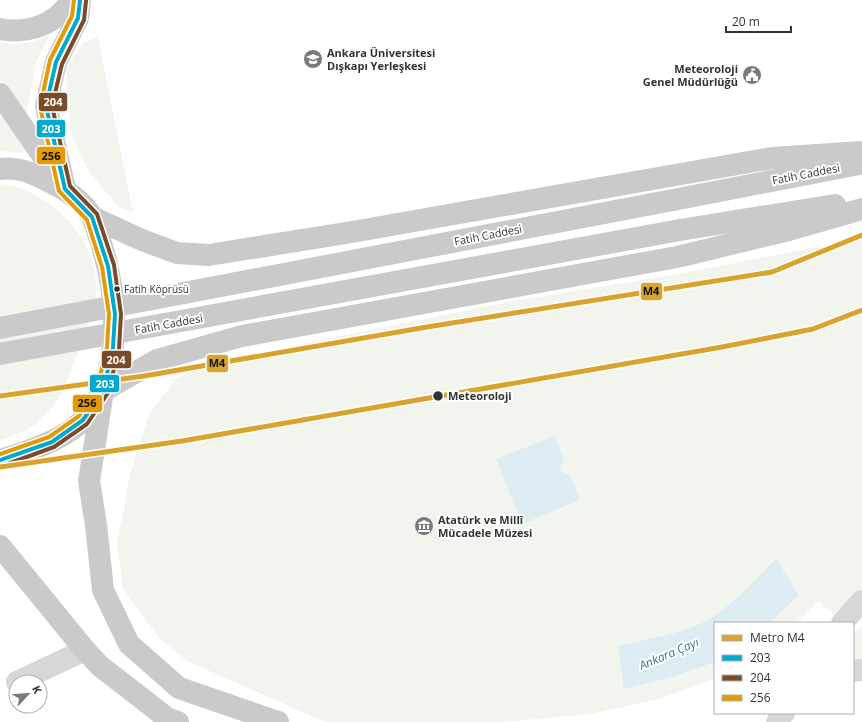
<svg xmlns="http://www.w3.org/2000/svg" width="862" height="722" font-family="'Open Sans',sans-serif">
  <style>
    .green { fill: #f1f5ed }
    .water { fill: #ddebf3 }
    .lines { fill: none; stroke-linecap: round; stroke-linejoin: round }
    .minor { stroke: #d7d7d7; stroke-width: 22 }
    .major { stroke: #cacaca; stroke-width: 22 }
    .major-bridge { stroke: #cacaca; stroke-width: 22 }
    .bus-1-casing { stroke: #fff; stroke-width: 7 }
    .bus-2-casing { stroke: #fff; stroke-width: 7 }
    .bus-3-casing { stroke: #fff; stroke-width: 7 }
    .bus-1 { stroke: #00a9ce; stroke-width: 4 }
    .bus-2 { stroke: #7a4b2a; stroke-width: 4 }
    .bus-3 { stroke: #e39a05; stroke-width: 4 }
    .metro-1-casing { stroke: #fff; stroke-width: 8 }
    .metro-1 { stroke: #daa32e; stroke-width: 5 }
    .bus-dot { fill: #333; stroke: #fff; stroke-width: 1.5 }
    .labels { text-anchor: middle; stroke-width: 4; stroke-linejoin: round; paint-order: stroke }
    .bus-label { font-size: 10px; fill: #333; stroke: #fff; text-anchor: start }
    .poi-label { font-size: 11px; font-weight: bold; fill: #333; stroke: #fff; text-anchor: start }
    .street-label { font-size: 11px; fill: #333; stroke: #fff }
    .stop-label { font-size: 11px; font-weight: bold; fill: #333; stroke: #fff; text-anchor: start }
    .water-label { font-size: 12px; font-style: italic; fill: #3f7597; stroke: #fff }
    .line-badge { stroke: #fff; stroke-width: 1.5 }
    .badge-label { font-size: 11px; text-anchor: middle; font-weight: bold; fill: #fff }
    .pale-badge-label { font-size: 11px; text-anchor: middle; font-weight: bold; fill: #111 }
  </style>
  <rect width="100%" height="100%" fill="#fff"/>
  <path class="green" d="M50 34 36 62 26 115 0 81V42C19 46 33 44 50 34Z
    M98 37 133 213 118 206 89 172 73 138 68 104 66 68 83 43Z
    M0 115 26 147 27 151 22 153 0 151Z
    M0 184C7 185 15 186 21 188 63 205 100 247 96 295 94 310 83 337 78 352 62 396 49 428 0 440Z
    M862 238V588L834 614 818 601 796 623H715V678L659 699 590 714 504 722H325L187 661 159 638 123 589 117 544 130 474 149 414 176 379 203 364 508 302 689 272Z
    M862 626V660H853V634Z"/>
  <path class="water" d="M555 436 564 460 560 466 562 472 570 475 580 500 522 524 496 459Z
    M776 559 799 595 769 623H715V662L672 677 624 689 618 646C646 639 678 635 704 622 729 609 756 579 776 559Z"/>
  <g class="lines">
    <path class="minor" d="M842 623 862 601
      M853 671 862 670
      M17 682 85 650
      M777 722 784 713"/>
    <path class="major" d="M0 29C27 34 57 25 71 0
      M0 94 58 178
      M0 169C18 167 30 172 46 180 63 188 83 200 92 217 96 225 98 235 101 243 118 297 124 374 84 419 66 439 25 453 0 460
      M65 189 46 106 56 62 78 18 80 0
      M673 200 859 164
      M92 217 142 240 177 253 209 255 352 232 772 158 862 152
      M680 230 835 205
      M103 391 157 360 242 336 677 257 789 230 862 209
      M103 391 89 481 96 525 103 590 129 644 179 688 278 722
      M0 546 85 650 100 666 167 718 178 722"/>
    <path class="major-bridge" d="M0 328 673 200
      M0 354 680 230"/>
    <g class="bus-1-casing">
      <path id="bus-1" d="M0 460 52 442 83 420 103 391 113 348 115 314 108 266 92 217 65 189 46 106 56 62 78 18 80 0"/>
    </g>
    <g class="bus-2-casing">
      <path id="bus-2" d="M2 466 54 447 87 424 108 393 119 349 121 314 114 265 97 214 70 186 52 106 62 64 84 20 86 1"/>
    </g>
    <g class="bus-3-casing">
      <path id="bus-3" d="M0 454 49 437 79 416 97 389 107 347 109 314 102 267 87 220 59 191 40 107 50 60 72 16 74 0"/>
    </g>
    <use href="#bus-1" class="bus-1"/>
    <use href="#bus-2" class="bus-2"/>
    <use href="#bus-3" class="bus-3"/>
    <g class="metro-1-casing">
      <path id="metro-1" d="M0 396 144 376 427 327 772 272 862 235
        M0 467 182 441 722 347 813 329 862 310"/>
    </g>
    <use href="#metro-1" class="metro-1"/>
  </g>
  <defs>
    <g id="university-disc" transform="scale(1)"><circle r="9.5" fill="#7a7a7a" stroke="#fff"/><path d="M0-5L7-2L0 1L-7-2ZM-4 1L0 2.5L4 1V4Q0 6-4 4Z" fill="#fff"/></g>
    <g id="civic-disc" transform="scale(1)"><circle r="9.5" fill="#7a7a7a" stroke="#fff"/><path d="M-.6-6.5H3V-4.5H.6V-3L4-1V1h2V6H-6V1h2V-1L-.6-3ZM-1.2 2.5V6h2.4V2.5Z" fill="#fff"/></g>
    <g id="museum-disc" transform="scale(1)"><circle r="9.5" fill="#7a7a7a" stroke="#fff"/><path d="M0-6L6-3V-2H-6V-3ZM-5-1h2V3h-2ZM-1-1h2V3h-2ZM3-1h2V3H3ZM-6 4H6V6H-6Z" fill="#fff"/></g>
  </defs>
  <g fill-rule="evenodd">
    <use href="#university-disc" x="313" y="59"/>
    <use href="#civic-disc" x="752" y="75"/>
    <use href="#museum-disc" x="424" y="526"/>
  </g>
  <g class="bus-dot">
    <circle cx="117" cy="289" r="3.5"/>
    <circle cx="438" cy="396" r="5.5"/>
  </g>
  <g class="labels">
    <g class="bus-label">
      <text x="124" y="293">Fatih Köprüsü</text>
    </g>
    <g class="poi-label">
      <text x="327" y="57">Ankara Üniversitesi<tspan x="327" dy="13">Dışkapı Yerleşkesi</tspan></text>
      <text x="738" y="73" text-anchor="end">Meteoroloji<tspan x="738" dy="13">Genel Müdürlüğü</tspan></text>
      <text x="438" y="524">Atatürk ve Millî<tspan x="438" dy="13">Mücadele Müzesi</tspan></text>
    </g>
    <g class="street-label">
      <text transform="translate(806 174) rotate(-11)" y="4">Fatih Caddesi</text>
      <text transform="translate(488 235) rotate(-11)" y="4">Fatih Caddesi</text>
      <text transform="translate(169 324) rotate(-10)" y="4">Fatih Caddesi</text>
    </g>
    <g class="stop-label">
      <text x="448" y="400">Meteoroloji</text>
    </g>
    <g class="water-label">
      <text transform="translate(669 654) rotate(-23)" y="4">Ankara Çayı</text>
    </g>
  </g>
  <g class="line-badge">
    <rect x="38" y="92" width="30" height="20" rx="4" fill="#7a4b2a"/>
    <rect x="36" y="119" width="30" height="19" rx="4" fill="#00a9ce"/>
    <rect x="36" y="146" width="30" height="19" rx="4" fill="#e39a05"/>
    <rect x="640" y="282" width="23" height="19" rx="4" fill="#daa32e"/>
    <rect x="101" y="350" width="31" height="19" rx="4" fill="#7a4b2a"/>
    <rect x="206" y="354" width="23" height="19" rx="4" fill="#daa32e"/>
    <rect x="89" y="374" width="31" height="19" rx="4" fill="#00a9ce"/>
    <rect x="72" y="394" width="31" height="19" rx="4" fill="#e39a05"/>
  </g>
  <g class="badge-label">
    <text x="53" y="106">204</text>
    <text x="51" y="133">203</text>
    <text x="116" y="364">204</text>
    <text x="105" y="388">203</text>
  </g>
  <g class="pale-badge-label">
    <text x="51" y="160">256</text>
    <text x="651" y="295">M4</text>
    <text x="217" y="367">M4</text>
    <text x="87" y="407">256</text>
  </g>
  <rect x="714" y="622" width="140" height="92" fill="#ffffff" stroke="#adadad"/>
  <rect x="722" y="635" width="20" height="6" fill="#daa32e" stroke="#adadad"/>
  <text x="750" y="642" font-size="12" fill="#333333">Metro M4</text>
  <rect x="722" y="655" width="20" height="6" fill="#00a9ce" stroke="#adadad"/>
  <text x="750" y="662" font-size="12" fill="#333333">203</text>
  <rect x="722" y="675" width="20" height="6" fill="#7a4b2a" stroke="#adadad"/>
  <text x="750" y="682" font-size="12" fill="#333333">204</text>
  <rect x="722" y="695" width="20" height="6" fill="#e39a05" stroke="#adadad"/>
  <text x="750" y="702" font-size="12" fill="#333333">256</text>
  <g transform="translate(28 694) rotate(64)"><circle r="19" fill="#ffffff" stroke="#adadad"/>
  <path d="M0-3L7 15L0 10L-7 15Z" fill="#7a7a7a"/>
  <text y="-6" font-size="11" font-weight="bold" text-anchor="middle" fill="#333333">K</text>
  </g>
  <path d="M726 26v6h65v-6" fill="none" stroke="#333333" stroke-width="2"/>
  <text x="732" y="26" font-size="12" fill="#333333" stroke="#ffffff" stroke-width="3" paint-order="stroke">20 m</text>
</svg>
